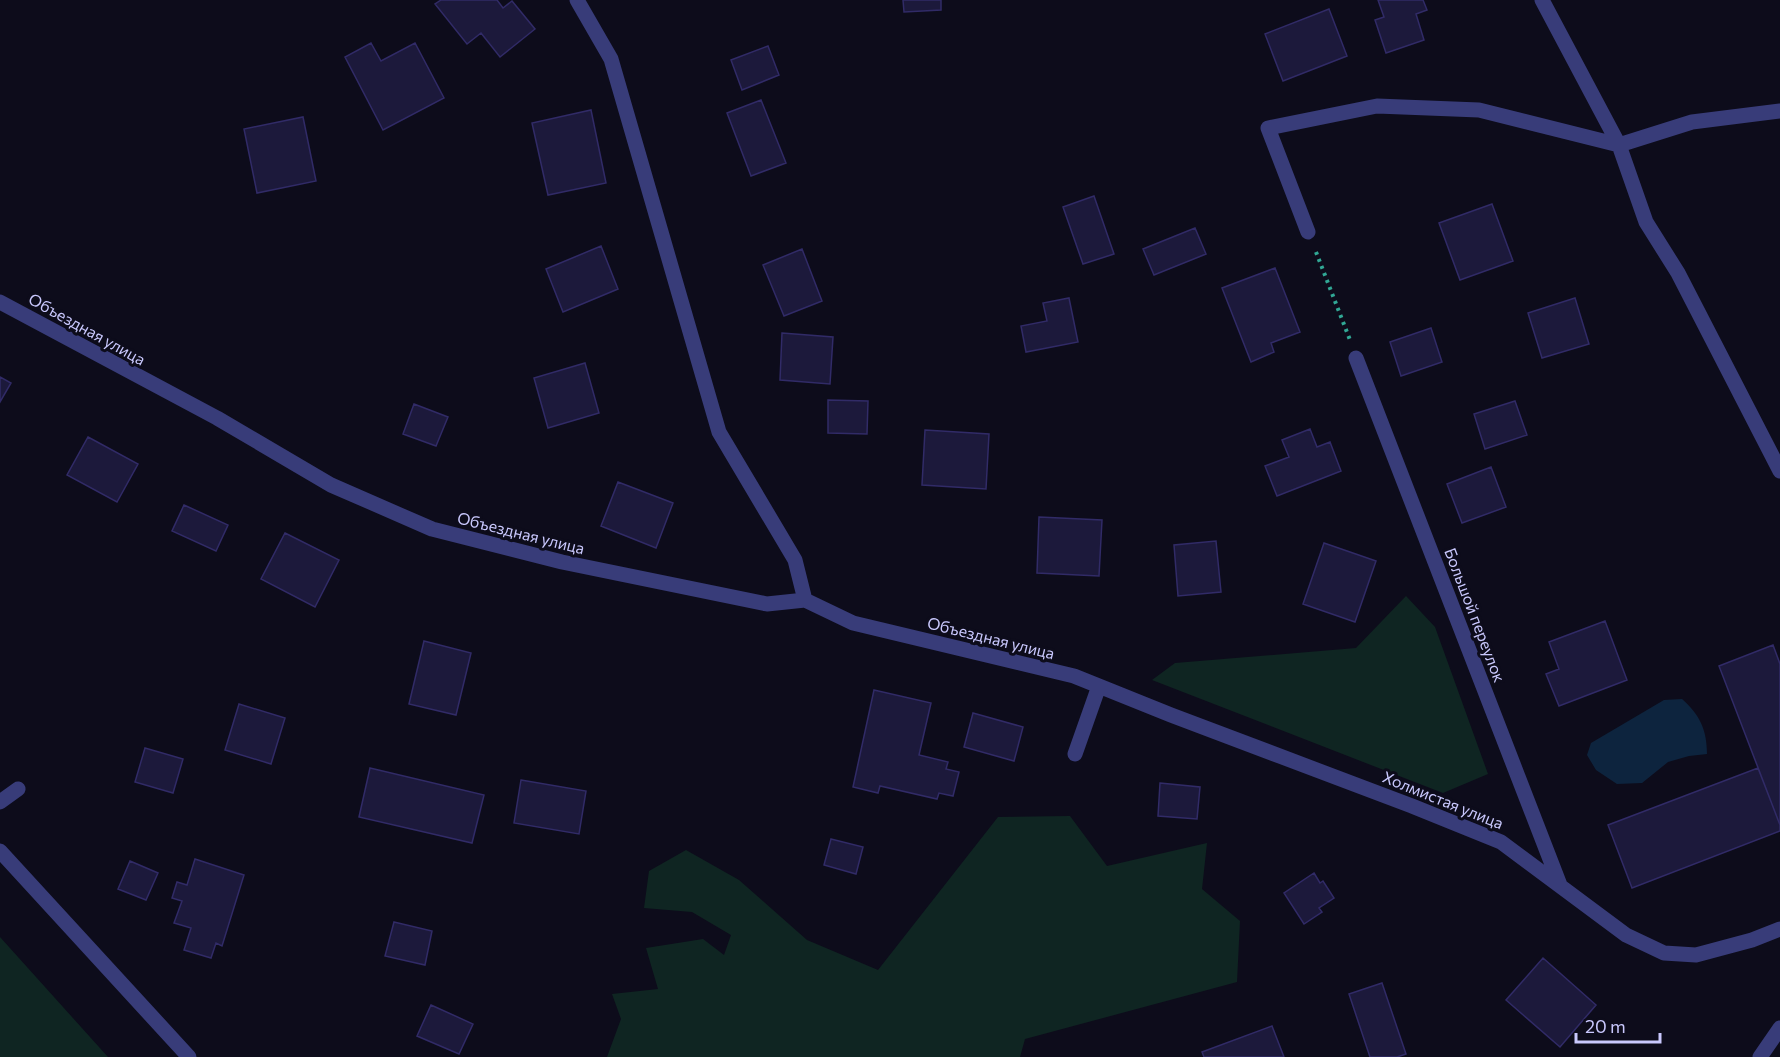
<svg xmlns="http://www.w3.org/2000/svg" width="1780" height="1057" font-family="Commissioner,sans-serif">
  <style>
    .green { fill: #0f2522 }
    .water { fill: #0d243e }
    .building { fill: #1c193b; stroke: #312b67; stroke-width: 1.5 }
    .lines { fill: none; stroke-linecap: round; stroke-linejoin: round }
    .path { stroke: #31a895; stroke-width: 4; stroke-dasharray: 3 4.5; stroke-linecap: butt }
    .minor { stroke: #383c79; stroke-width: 15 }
    .labels { text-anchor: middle; stroke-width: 6; stroke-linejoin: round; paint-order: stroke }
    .street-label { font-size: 16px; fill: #c9c8fd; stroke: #0d0c1b }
  </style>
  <rect width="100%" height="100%" fill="#0d0c1b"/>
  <path class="green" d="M1406 596 1435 627 1488 774 1443 793 1152 680 1175 663 1356 648Z
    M1070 816 1107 866 1207 843 1202 889 1240 921 1237 982 1025 1039 1020 1057H607L621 1019 612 994 658 989 646 948 703 939 724 955 731 935 692 912 644 908 649 871 686 850 739 880 807 940 878 970 998 817Z
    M0 937 108 1057H0Z"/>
  <path class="water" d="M1682 699C1700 715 1707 730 1707 754L1689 756 1668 762 1642 783 1617 784 1596 770 1587 755 1591 743 1664 700Z"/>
  <path class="building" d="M441 0H497L503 8 512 1 535 29 500 57 481 33 467 44 435 4Z
    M903 0H941V10L904 12Z
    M1378 0H1423L1427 10 1416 14 1424 40 1386 53 1375 20 1384 17Z
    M1329 9 1347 56 1283 81 1265 34Z
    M371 43 381 61 415 43 444 98 383 130 345 57Z
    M768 46 779 75 742 90 731 60Z
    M761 100 786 163 751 176 727 113Z
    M591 110 606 183 548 195 532 123Z
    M303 117 316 181 257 193 244 129Z
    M1094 196 1114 254 1083 264 1063 207Z
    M1492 204 1513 261 1460 280 1439 223Z
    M1195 228 1206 254 1154 275 1143 249Z
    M601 246 618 289 563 312 546 269Z
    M802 249 822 301 784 316 763 265Z
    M1275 268 1300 332 1271 343 1274 352 1251 362 1222 288Z
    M1069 298 1078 342 1026 352 1021 326 1047 321 1043 303Z
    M1575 298 1589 344 1542 358 1528 313Z
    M1431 328 1442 362 1401 376 1390 342Z
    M782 333 833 337 830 384 780 380Z
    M585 363 599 413 548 428 534 378Z
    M0 377 11 383 0 402Z
    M828 400 868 401 867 434 828 433Z
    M1515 401 1527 435 1485 449 1474 414Z
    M414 404 448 417 436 446 403 434Z
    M1310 429 1317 447 1330 442 1341 471 1277 496 1265 466 1289 457 1282 440Z
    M925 430 989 434 986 489 922 485Z
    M88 437 138 464 117 502 67 475Z
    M1491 467 1506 507 1462 523 1447 484Z
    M618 482 673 503 656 548 601 526Z
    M184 505 228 525 216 551 172 531Z
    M1039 517 1102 520 1099 576 1037 573Z
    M285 533 339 560 315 607 261 579Z
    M1216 541 1221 592 1178 596 1174 545Z
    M1324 543 1376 561 1355 622 1303 604Z
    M1605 621 1627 680 1559 706 1546 674 1559 669 1549 642Z
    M424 641 471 653 456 715 409 704Z
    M1773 645 1780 664V825L1719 666Z
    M874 690 931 703 919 755 948 762 946 769 959 772 953 796 939 793 937 799 880 786 878 793 853 787Z
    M239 704 285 718 271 764 225 750Z
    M973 713 1023 727 1014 761 964 747Z
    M145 748 183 759 173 793 135 782Z
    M370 768 484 795 472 843 359 817Z
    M1758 768 1780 825V831L1632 888 1608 825Z
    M521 780 586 791 579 834 514 823Z
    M1160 783 1200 787 1197 819 1158 816Z
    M831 839 863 847 856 874 824 865Z
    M195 859 244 875 222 946 216 943 211 958 184 950 191 928 174 923 182 901 172 898 177 882 187 885Z
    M130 861 158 873 146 900 118 889Z
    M1314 873 1320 883 1323 881 1334 898 1319 908 1322 912 1304 924 1284 893Z
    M394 922 432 931 425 965 385 956Z
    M1543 958 1596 1005 1560 1047 1506 1000Z
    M1382 983 1406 1054 1397 1057H1370L1349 994Z
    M431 1005 473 1024 459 1054 417 1036Z
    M1272 1026 1284 1057H1204L1202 1052Z"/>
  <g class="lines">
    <path class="path" d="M1316 252 1350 340"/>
    <path class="minor" d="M577 0 611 59 719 432 795 560 805 600
      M1542 0 1619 145
      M1780 111 1692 122 1619 145 1646 222 1678 273 1780 471
      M1308 232 1268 128 1377 106 1479 110 1619 145
      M0 302 217 418 331 485 432 529 562 562 767 604 805 600 853 623 1074 676 1171 715 1412 806 1501 842 1626 935 1664 953 1696 955 1752 940 1780 929
      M1356 358 1560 885
      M1075 754 1099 686
      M0 802 18 789
      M0 851 189 1057
      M1760 1057 1780 1028"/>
  </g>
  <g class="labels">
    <g class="street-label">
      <text transform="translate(87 329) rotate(29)" y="6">Объездная улица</text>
      <text transform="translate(521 533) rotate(14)" y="6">Объездная улица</text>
      <text transform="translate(1475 615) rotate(69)" y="6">Большой переулок</text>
      <text transform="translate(991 638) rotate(14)" y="6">Объездная улица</text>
      <text transform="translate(1443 800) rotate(22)" y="6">Холмистая улица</text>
    </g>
  </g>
  <path d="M1576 1033v9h84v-9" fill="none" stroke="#c9c8fd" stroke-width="3"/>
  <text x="1585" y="1033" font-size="18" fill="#c9c8fd" stroke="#0d0c1b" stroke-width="4.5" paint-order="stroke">20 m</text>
</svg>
